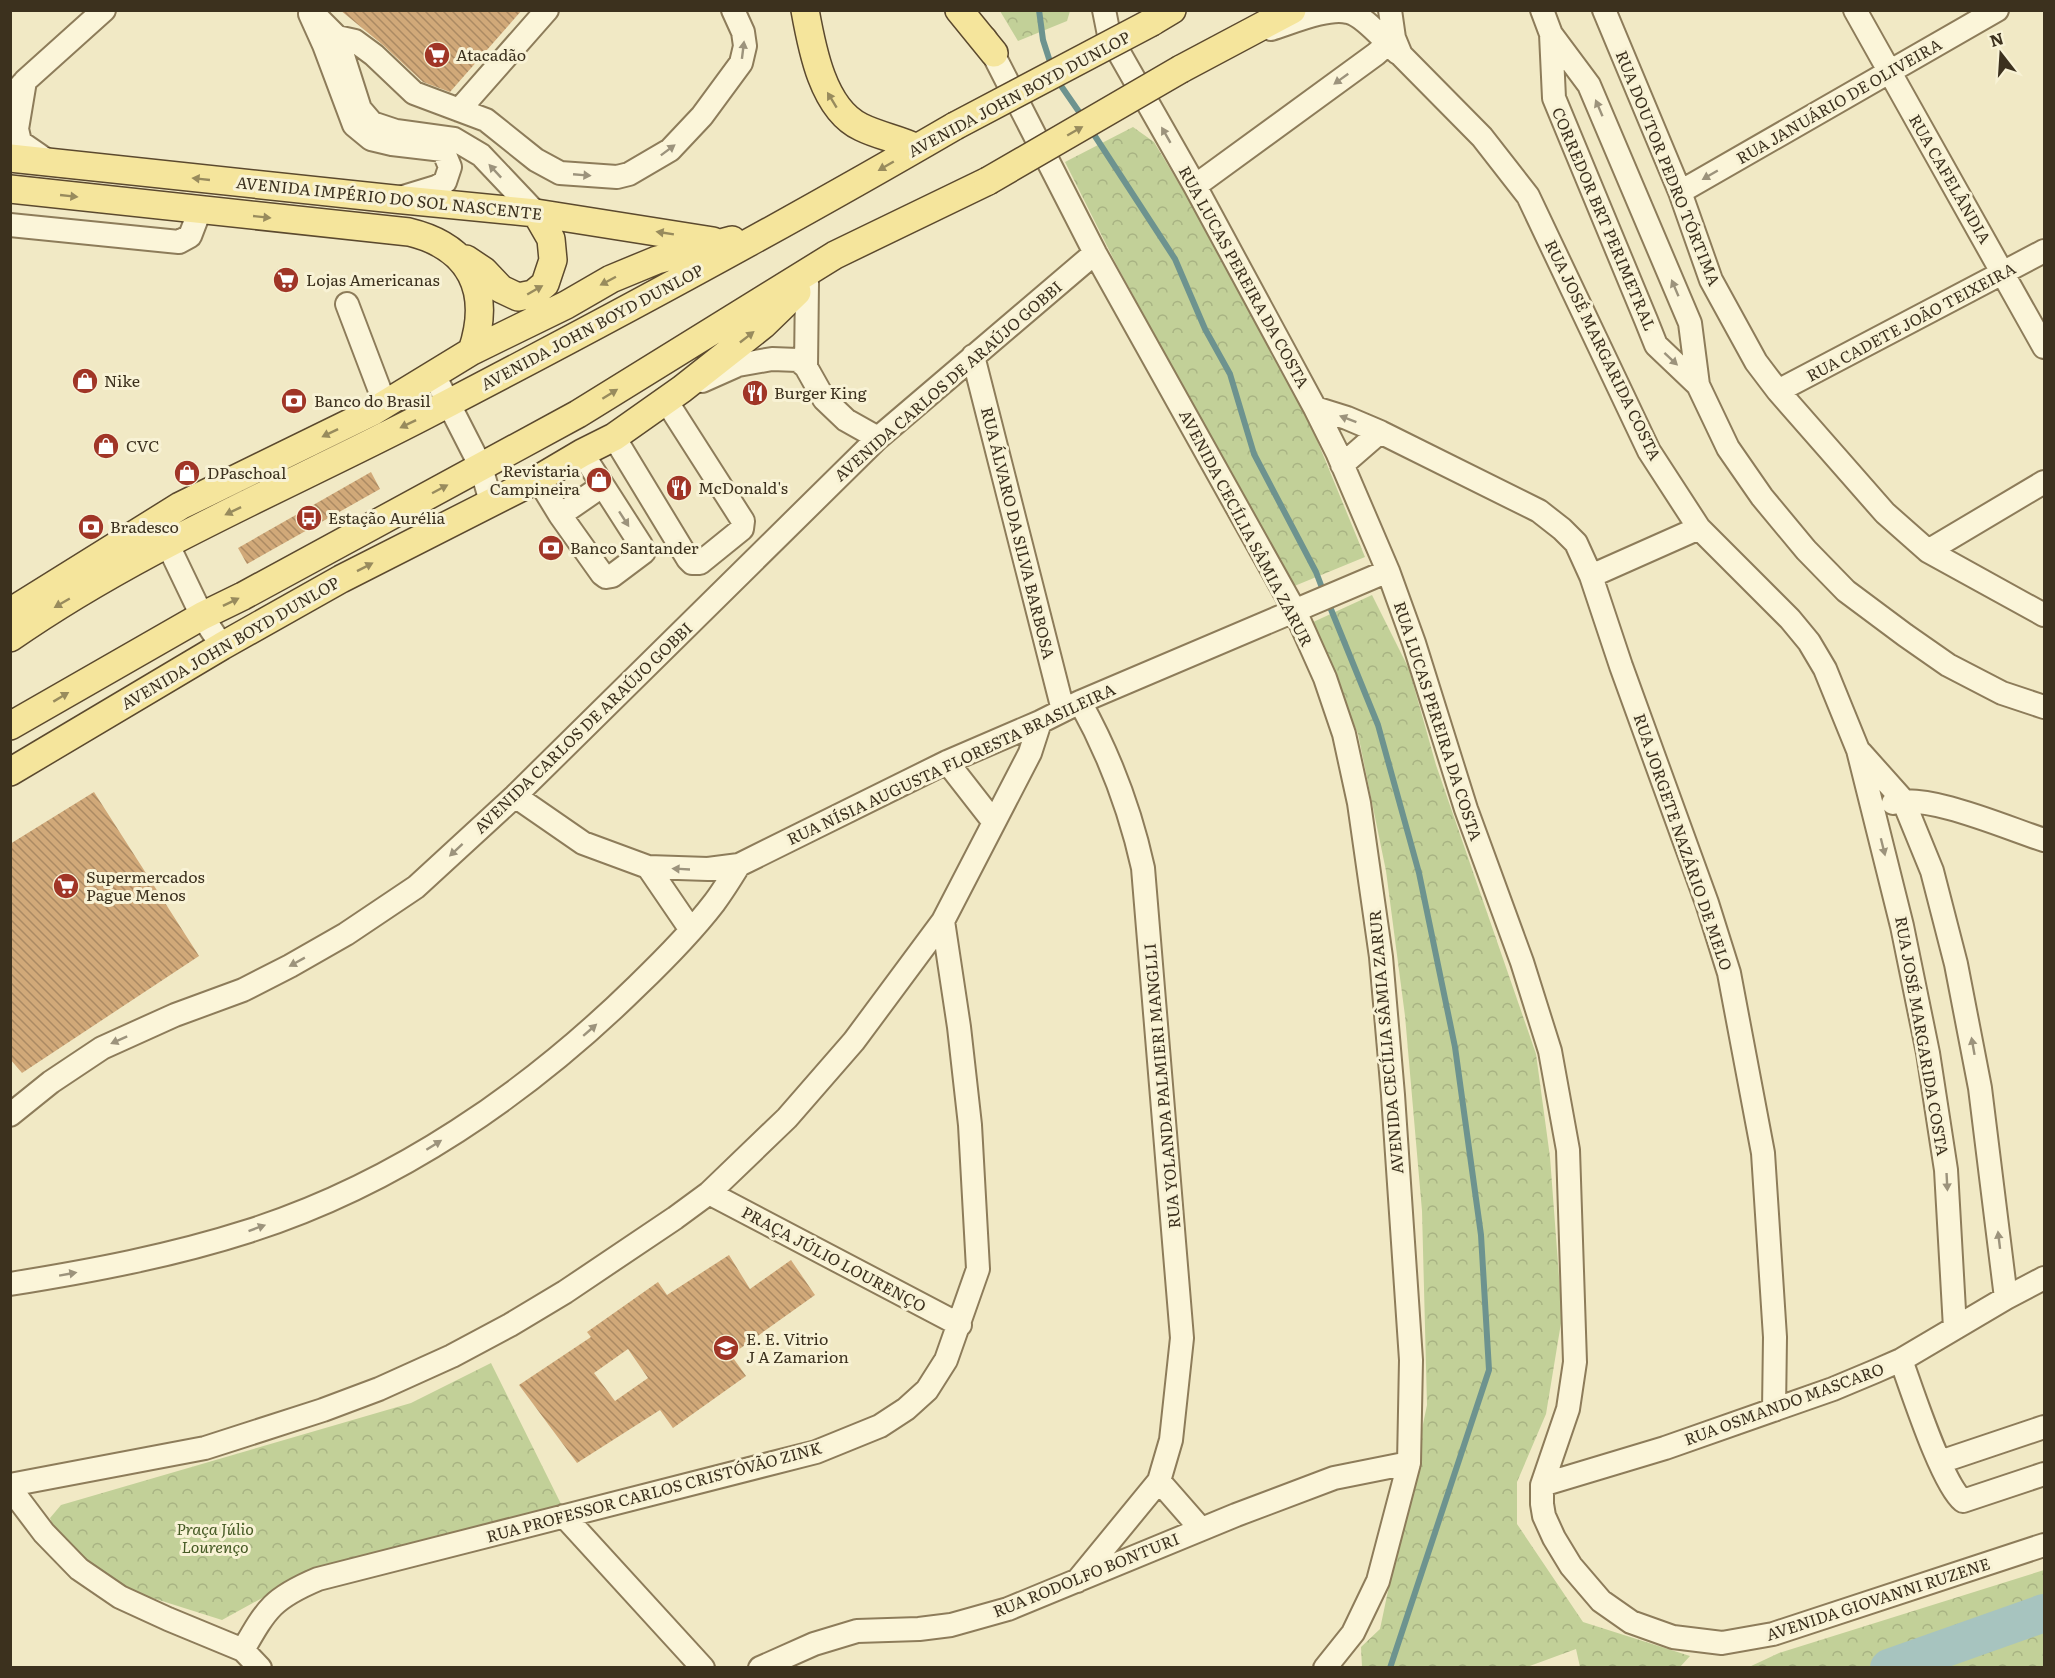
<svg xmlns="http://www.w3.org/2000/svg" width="2055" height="1678" font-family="Literata,serif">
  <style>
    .forest { fill: url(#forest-crowns) }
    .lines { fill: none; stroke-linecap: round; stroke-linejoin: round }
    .stream { stroke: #6d938f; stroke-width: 6 }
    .river { stroke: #a7c4bf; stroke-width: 38 }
    .building { fill: url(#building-back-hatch); fill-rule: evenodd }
    .minor-casing { stroke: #8d7c5a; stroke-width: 26 }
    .major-casing { stroke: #5b492e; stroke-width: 30 }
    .minor { stroke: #fbf5d9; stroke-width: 22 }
    .major { stroke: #f5e59c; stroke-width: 27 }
    .major-bridge-casing { stroke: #5b492e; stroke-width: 30; stroke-linecap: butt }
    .major-bridge { stroke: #f5e59c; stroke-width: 27 }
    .oneway { fill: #9c937c }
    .oneway2 { fill: #988b5d }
    .labels { text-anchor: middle; stroke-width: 6; stroke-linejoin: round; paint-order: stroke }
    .poi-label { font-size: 16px; fill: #3c311e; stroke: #f8f2d5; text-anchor: start }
    .street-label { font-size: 16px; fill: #3c311e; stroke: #f8f2d5 }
    .park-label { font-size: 16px; font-style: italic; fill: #455a24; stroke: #f8f2d5 }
  </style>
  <defs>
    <pattern id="forest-crowns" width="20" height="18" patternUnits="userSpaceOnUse" patternTransform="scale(1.5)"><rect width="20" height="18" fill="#c2d098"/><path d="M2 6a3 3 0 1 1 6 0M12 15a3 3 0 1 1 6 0" fill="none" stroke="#a8b383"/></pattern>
    <pattern id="building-back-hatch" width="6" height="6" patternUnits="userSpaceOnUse" patternTransform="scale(1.5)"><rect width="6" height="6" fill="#d1a979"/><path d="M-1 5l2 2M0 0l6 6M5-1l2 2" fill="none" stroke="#ab8a63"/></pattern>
  </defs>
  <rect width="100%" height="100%" fill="#f1e9c5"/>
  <path class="forest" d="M1000 11H1070L1067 21 1018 41Z
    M1133 127 1154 142 1190 202 1312 428 1365 557 1292 587 1115 262 1065 162Z
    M1372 595 1409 669 1436 765 1536 1054 1550 1157 1562 1317 1546 1414 1517 1482V1524L1583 1622 1690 1656 1680 1667H1580L1576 1649 1527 1667H1362L1361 1647 1380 1629 1427 1405 1422 1211 1405 1016 1386 871 1358 734 1311 623Z
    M491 1363 562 1506 315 1569 222 1620 121 1588 77 1554 56 1533 50 1518 61 1505 411 1403Z
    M2044 1570V1667H1749L1779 1653Z"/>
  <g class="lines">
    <path class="stream" d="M1039 10 1043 40 1052 68
      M1057 80 1084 119
      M1091 130 1175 259 1205 329 1230 374 1254 454 1316 572 1324 593
      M1328 602 1378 725 1419 873 1455 1047 1481 1235 1489 1370 1390 1668"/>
    <path class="river" d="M1889 1668 2044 1613"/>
  </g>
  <path class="building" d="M340 10H522L450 92 423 82 383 45Z
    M371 472 380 489 247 564 238 548Z
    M94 792 199 956 22 1073 10 1059V844Z
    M729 1255 750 1289 791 1260 815 1295 731 1355 746 1376 673 1428 660 1410 577 1463 519 1385 591 1337 587 1332 658 1282 667 1295ZM628 1349 648 1378 615 1401 594 1373Z"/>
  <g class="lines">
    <g class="minor-casing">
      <path id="minor" d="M1104 10 1109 35 1195 186 1315 408 1337 452 1388 571 1414 643 1466 809 1522 962 1550 1051 1568 1150 1575 1362 1568 1409 1542 1485V1504L1544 1516 1554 1538 1571 1566 1601 1601 1631 1622 1673 1637 1722 1643 1773 1634 2044 1545
        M1390 10 1394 38 1401 55 1482 137 1528 196 1649 451 1699 528 1790 619 1809 642 1825 669 1858 750 1902 926 1928 1053 1946 1170 1955 1328
        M1542 10 1551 34 1589 85 1690 323 1698 385 1728 448 1762 497 1806 550 1846 591 1905 635 1948 665 2002 693 2044 707
        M1604 10 1680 192 1711 280 1756 362 1778 391 1885 513 1928 551 2044 615
        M1855 10 2044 347
        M1271 29C1291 23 1327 7 1348 12 1364 15 1385 42 1398 53
        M1551 34 1554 98 1646 320 1656 345 1698 385
        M337 37 355 41 374 55 414 93 486 120 536 160 560 173 617 177 629 174 670 150 702 116 741 63 745 46 743 32 733 10
        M985 38 1095 253 1295 611 1325 678 1344 734 1359 803 1381 957 1393 1095 1411 1360 1409 1463 1378 1581 1353 1633 1325 1668
        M25 81 17 129 20 142 49 162
        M10 98 25 81 104 10
        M459 110 547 10
        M1195 186 1376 54 1394 38
        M1680 192 1997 10
        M400 198 436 187 445 182 450 167 443 150 392 144 371 139 354 125 324 45 310 14 311 11 337 37 360 109 372 123 396 131 454 139 481 155 536 213
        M10 225 179 242 190 236 200 210
        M347 304 385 404
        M973 356 1063 710
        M806 367 807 283
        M434 375 481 467 491 502
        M702 381 738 365 772 359 798 360 806 367 824 399 846 420 878 438
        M1778 391 2044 251
        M1315 408 1347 418 1380 432 1539 511 1562 529 1576 543 1591 576 1621 666 1707 903 1729 973 1763 1153 1775 1337 1774 1410
        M614 437 688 559 692 563H700L742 529 743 521 665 399
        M582 453 641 545 644 552 612 576 606 577 602 574 560 515 602 486
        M1342 465 1380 432
        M538 479 560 515
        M159 531 167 543 202 616 222 646
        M1928 551 2044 482
        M1591 576 1699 528
        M1861 753 1903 800 1932 871 1956 964 1980 1088 2006 1298
        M947 762 993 821
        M515 796 583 843 648 867 708 869 739 865 947 762 1040 722 1080 702 1388 571
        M1893 803C1928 793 2009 829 2044 840
        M648 867 691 930
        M10 1115 51 1082 102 1048 175 1015 243 990 290 966 346 934 416 887 515 796 878 438 1095 253
        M709 1193 960 1325
        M10 1284C91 1271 171 1256 249 1231 396 1184 528 1093 637 986 664 960 691 933 714 903 723 891 731 878 739 865
        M1901 1360C1912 1390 1942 1484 1963 1501L2044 1474
        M1940 1462 2044 1427
        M1159 1481 1201 1529
        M10 1485 205 1448 323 1410 379 1389 452 1356 510 1325 565 1292 675 1218 709 1193 787 1118 854 1041 943 921 1030 753 1040 722
        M1542 1485 1665 1448 1833 1389 1876 1371 1901 1360 2006 1298 2044 1278
        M10 1488 44 1533 79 1569 120 1597 168 1619 243 1650 260 1668
        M564 1516 703 1668
        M1077 1581 1159 1481 1171 1440 1182 1338 1143 868C1130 809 1109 754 1080 702
        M243 1650C267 1608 273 1598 318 1579L816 1452 880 1426 906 1409 927 1390 946 1360 978 1269 970 1125 959 1027 943 921
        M760 1668 814 1644 857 1631 919 1629 951 1625 1008 1609 1236 1515 1334 1478 1409 1463"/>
    </g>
    <g class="major-casing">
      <path id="major" d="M805 10C812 49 823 109 861 127 879 136 899 139 917 148
        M959 10 994 53
        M1152 22 1172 10
        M1181 69 1292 10
        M10 158 394 199 536 213 713 241
        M10 189 409 232C471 247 492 291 472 351
        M466 259 484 271 501 289 518 297 533 294 545 284 553 260 551 239 536 213
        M10 612 180 506 372 412 472 351 566 305 611 279 657 260 732 240
        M10 638C139 548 285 488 424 416 603 323 780 228 955 126
        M10 726 202 616 243 596 578 414 835 255 988 181
        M10 772 222 646 341 579 538 479 582 453 614 437 682 389 763 325 797 292"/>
    </g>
    <use href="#minor" class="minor"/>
    <use href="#major" class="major"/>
    <g class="major-bridge-casing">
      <path id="major-bridge" d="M955 126 1152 22
        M988 181 1181 69"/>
    </g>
    <use href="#major-bridge" class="major-bridge"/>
  </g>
  <defs><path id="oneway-solid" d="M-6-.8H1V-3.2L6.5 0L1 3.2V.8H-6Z" transform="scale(1.5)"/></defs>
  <g class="oneway">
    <use href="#oneway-solid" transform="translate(743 50) rotate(-83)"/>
    <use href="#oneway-solid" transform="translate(1341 79) rotate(144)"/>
    <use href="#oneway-solid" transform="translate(1599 108) rotate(-113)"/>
    <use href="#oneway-solid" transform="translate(1166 135) rotate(-120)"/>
    <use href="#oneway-solid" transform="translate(668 150) rotate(-37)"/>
    <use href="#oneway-solid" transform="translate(495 171) rotate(-133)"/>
    <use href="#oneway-solid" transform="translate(582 175) rotate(5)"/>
    <use href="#oneway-solid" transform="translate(1710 175) rotate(150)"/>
    <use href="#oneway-solid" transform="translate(1675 288) rotate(-113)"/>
    <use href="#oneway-solid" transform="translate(1671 359) rotate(43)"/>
    <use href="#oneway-solid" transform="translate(1348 419) rotate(-159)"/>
    <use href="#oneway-solid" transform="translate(624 519) rotate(57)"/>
    <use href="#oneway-solid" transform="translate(1883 847) rotate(76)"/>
    <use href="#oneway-solid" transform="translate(456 850) rotate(137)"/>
    <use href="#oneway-solid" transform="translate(681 869) rotate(-177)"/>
    <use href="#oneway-solid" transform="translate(297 962) rotate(151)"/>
    <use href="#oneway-solid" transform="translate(590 1030) rotate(-41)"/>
    <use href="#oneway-solid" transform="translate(119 1040) rotate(156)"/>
    <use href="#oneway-solid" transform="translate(1973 1046) rotate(-100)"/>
    <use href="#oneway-solid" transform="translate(434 1145) rotate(-32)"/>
    <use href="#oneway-solid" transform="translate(1947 1182) rotate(87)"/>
    <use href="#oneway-solid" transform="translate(257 1228) rotate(-20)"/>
    <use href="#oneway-solid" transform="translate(1999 1240) rotate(-97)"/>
    <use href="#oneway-solid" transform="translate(68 1274) rotate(-10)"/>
  </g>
  <g class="oneway2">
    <use href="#oneway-solid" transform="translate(832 100) rotate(-121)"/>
    <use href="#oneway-solid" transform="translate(1075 131) rotate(-30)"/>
    <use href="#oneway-solid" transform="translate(886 166) rotate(150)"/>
    <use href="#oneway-solid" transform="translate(201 179) rotate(-174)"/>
    <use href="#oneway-solid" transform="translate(69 196) rotate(6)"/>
    <use href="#oneway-solid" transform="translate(262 217) rotate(6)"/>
    <use href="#oneway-solid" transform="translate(665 233) rotate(-171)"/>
    <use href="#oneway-solid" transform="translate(608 281) rotate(152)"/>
    <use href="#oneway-solid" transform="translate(535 290) rotate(-30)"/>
    <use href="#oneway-solid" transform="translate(747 337) rotate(-38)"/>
    <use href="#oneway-solid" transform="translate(610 394) rotate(-32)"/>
    <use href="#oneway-solid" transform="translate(408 424) rotate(154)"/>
    <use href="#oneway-solid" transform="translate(330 433) rotate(154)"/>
    <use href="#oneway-solid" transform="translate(440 489) rotate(-28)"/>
    <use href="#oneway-solid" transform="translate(233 511) rotate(154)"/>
    <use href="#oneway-solid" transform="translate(365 567) rotate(-27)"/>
    <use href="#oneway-solid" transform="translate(231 602) rotate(-26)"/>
    <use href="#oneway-solid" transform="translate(62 603) rotate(150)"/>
    <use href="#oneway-solid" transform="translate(61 697) rotate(-31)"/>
  </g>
  <defs>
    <g id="supermarket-disc" transform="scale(1.35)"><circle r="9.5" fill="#a03526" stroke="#f8f2d5"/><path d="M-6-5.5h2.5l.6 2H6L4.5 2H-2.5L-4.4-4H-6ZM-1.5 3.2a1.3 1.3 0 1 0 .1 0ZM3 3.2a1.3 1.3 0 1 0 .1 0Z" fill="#fff"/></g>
    <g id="shop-disc" transform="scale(1.35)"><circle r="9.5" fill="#a03526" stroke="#f8f2d5"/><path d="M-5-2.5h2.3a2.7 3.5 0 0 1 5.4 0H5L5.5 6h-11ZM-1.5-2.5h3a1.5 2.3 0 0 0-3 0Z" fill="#fff"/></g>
    <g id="restaurant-disc" transform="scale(1.35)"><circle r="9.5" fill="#a03526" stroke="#f8f2d5"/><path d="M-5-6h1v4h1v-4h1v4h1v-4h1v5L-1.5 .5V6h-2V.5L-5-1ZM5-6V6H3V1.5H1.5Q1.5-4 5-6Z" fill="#fff"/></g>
    <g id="bank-disc" transform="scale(1.35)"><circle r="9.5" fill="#a03526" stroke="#f8f2d5"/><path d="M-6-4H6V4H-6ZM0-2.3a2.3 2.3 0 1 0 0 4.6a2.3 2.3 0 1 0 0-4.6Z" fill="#fff"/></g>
    <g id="bus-disc" transform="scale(1.35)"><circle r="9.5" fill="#a03526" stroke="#f8f2d5"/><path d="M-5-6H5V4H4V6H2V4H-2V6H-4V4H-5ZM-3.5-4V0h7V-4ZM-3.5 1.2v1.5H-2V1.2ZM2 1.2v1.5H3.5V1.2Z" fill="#fff"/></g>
    <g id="school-disc" transform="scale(1.35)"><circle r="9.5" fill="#a03526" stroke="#f8f2d5"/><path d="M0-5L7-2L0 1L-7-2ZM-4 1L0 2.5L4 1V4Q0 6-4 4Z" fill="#fff"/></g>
  </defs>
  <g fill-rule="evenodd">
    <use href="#supermarket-disc" x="437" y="55"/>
    <use href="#supermarket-disc" x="286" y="280"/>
    <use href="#shop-disc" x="85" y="381"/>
    <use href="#restaurant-disc" x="755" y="393"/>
    <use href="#bank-disc" x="294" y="401"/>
    <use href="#shop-disc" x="106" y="446"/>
    <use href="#shop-disc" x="187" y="473"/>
    <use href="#shop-disc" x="599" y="480"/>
    <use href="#restaurant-disc" x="679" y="488"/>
    <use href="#bus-disc" x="309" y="518"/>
    <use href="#bank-disc" x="91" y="527"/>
    <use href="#bank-disc" x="551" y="548"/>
    <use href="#supermarket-disc" x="66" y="886"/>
    <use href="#school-disc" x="726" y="1348"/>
  </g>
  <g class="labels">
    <g class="poi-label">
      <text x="456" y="61">Atacadão</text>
      <text x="306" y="286">Lojas Americanas</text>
      <text x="104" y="387">Nike</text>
      <text x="774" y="399">Burger King</text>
      <text x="314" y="407">Banco do Brasil</text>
      <text x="126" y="452">CVC</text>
      <text x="580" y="477" text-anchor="end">Revistaria<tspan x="580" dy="18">Campineira</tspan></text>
      <text x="207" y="479">DPaschoal</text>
      <text x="698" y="494">McDonald's</text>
      <text x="328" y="524">Estação Aurélia</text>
      <text x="110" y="533">Bradesco</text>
      <text x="570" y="554">Banco Santander</text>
      <text x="86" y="883">Supermercados<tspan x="86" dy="18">Pague Menos</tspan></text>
      <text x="746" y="1345">E. E. Vitrio<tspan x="746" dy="18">J A Zamarion</tspan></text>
    </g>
    <g class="street-label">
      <text transform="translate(1019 94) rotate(-28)" y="6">AVENIDA JOHN BOYD DUNLOP</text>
      <text transform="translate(1839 101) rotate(-30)" y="6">RUA JANUÁRIO DE OLIVEIRA</text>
      <text transform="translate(1668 168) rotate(68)" y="6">RUA DOUTOR PEDRO TÓRTIMA</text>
      <text transform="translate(1950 179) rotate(60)" y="6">RUA CAFELÂNDIA</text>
      <text transform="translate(389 198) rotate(6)" y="6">AVENIDA IMPÉRIO DO SOL NASCENTE</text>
      <text transform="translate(1604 219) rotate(67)" y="6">CORREDOR BRT PERIMETRAL</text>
      <text transform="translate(1244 277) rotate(61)" y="6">RUA LUCAS PEREIRA DA COSTA</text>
      <text transform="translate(1911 322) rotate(-28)" y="6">RUA CADETE JOÃO TEIXEIRA</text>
      <text transform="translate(592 327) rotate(-28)" y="6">AVENIDA JOHN BOYD DUNLOP</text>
      <text transform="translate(1603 350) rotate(64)" y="6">RUA JOSÉ MARGARIDA COSTA</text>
      <text transform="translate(948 381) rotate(-41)" y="6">AVENIDA CARLOS DE ARAÚJO GOBBI</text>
      <text transform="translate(1246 528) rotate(62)" y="6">AVENIDA CECÍLIA SÂMIA ZARUR</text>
      <text transform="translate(1018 533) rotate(76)" y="6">RUA ÁLVARO DA SILVA BARBOSA</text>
      <text transform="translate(230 643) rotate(-30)" y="6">AVENIDA JOHN BOYD DUNLOP</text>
      <text transform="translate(1438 721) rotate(72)" y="6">RUA LUCAS PEREIRA DA COSTA</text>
      <text transform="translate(583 728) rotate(-44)" y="6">AVENIDA CARLOS DE ARAÚJO GOBBI</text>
      <text transform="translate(951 764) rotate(-25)" y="6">RUA NÍSIA AUGUSTA FLORESTA BRASILEIRA</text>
      <text transform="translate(1683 842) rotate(71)" y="6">RUA JORGETE NAZÁRIO DE MELO</text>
      <text transform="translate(1922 1036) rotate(80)" y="6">RUA JOSÉ MARGARIDA COSTA</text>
      <text transform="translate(1386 1042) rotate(-95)" y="6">AVENIDA CECÍLIA SÂMIA ZARUR</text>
      <text transform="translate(1162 1086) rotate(-95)" y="6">RUA YOLANDA PALMIERI MANGLLI</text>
      <text transform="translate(834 1259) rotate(28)" y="6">PRAÇA JÚLIO LOURENÇO</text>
      <text transform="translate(1784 1404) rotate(-20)" y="6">RUA OSMANDO MASCARO</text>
      <text transform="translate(654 1492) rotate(-15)" y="6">RUA PROFESSOR CARLOS CRISTÓVÃO ZINK</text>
      <text transform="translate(1086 1575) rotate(-22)" y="6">RUA RODOLFO BONTURI</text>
      <text transform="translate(1878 1599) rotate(-18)" y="6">AVENIDA GIOVANNI RUZENE</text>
    </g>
    <g class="park-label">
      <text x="215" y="1535">Praça Júlio<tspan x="215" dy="18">Lourenço</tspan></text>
    </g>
  </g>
  <rect width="2055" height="1678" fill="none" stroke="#3c311e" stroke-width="24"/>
  <g transform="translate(2001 54) rotate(343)" stroke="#f8f2d5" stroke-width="4.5" paint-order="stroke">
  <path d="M0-4.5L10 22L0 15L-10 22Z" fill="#3c311e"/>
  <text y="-9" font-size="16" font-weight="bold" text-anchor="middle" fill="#3c311e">N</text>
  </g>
</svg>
